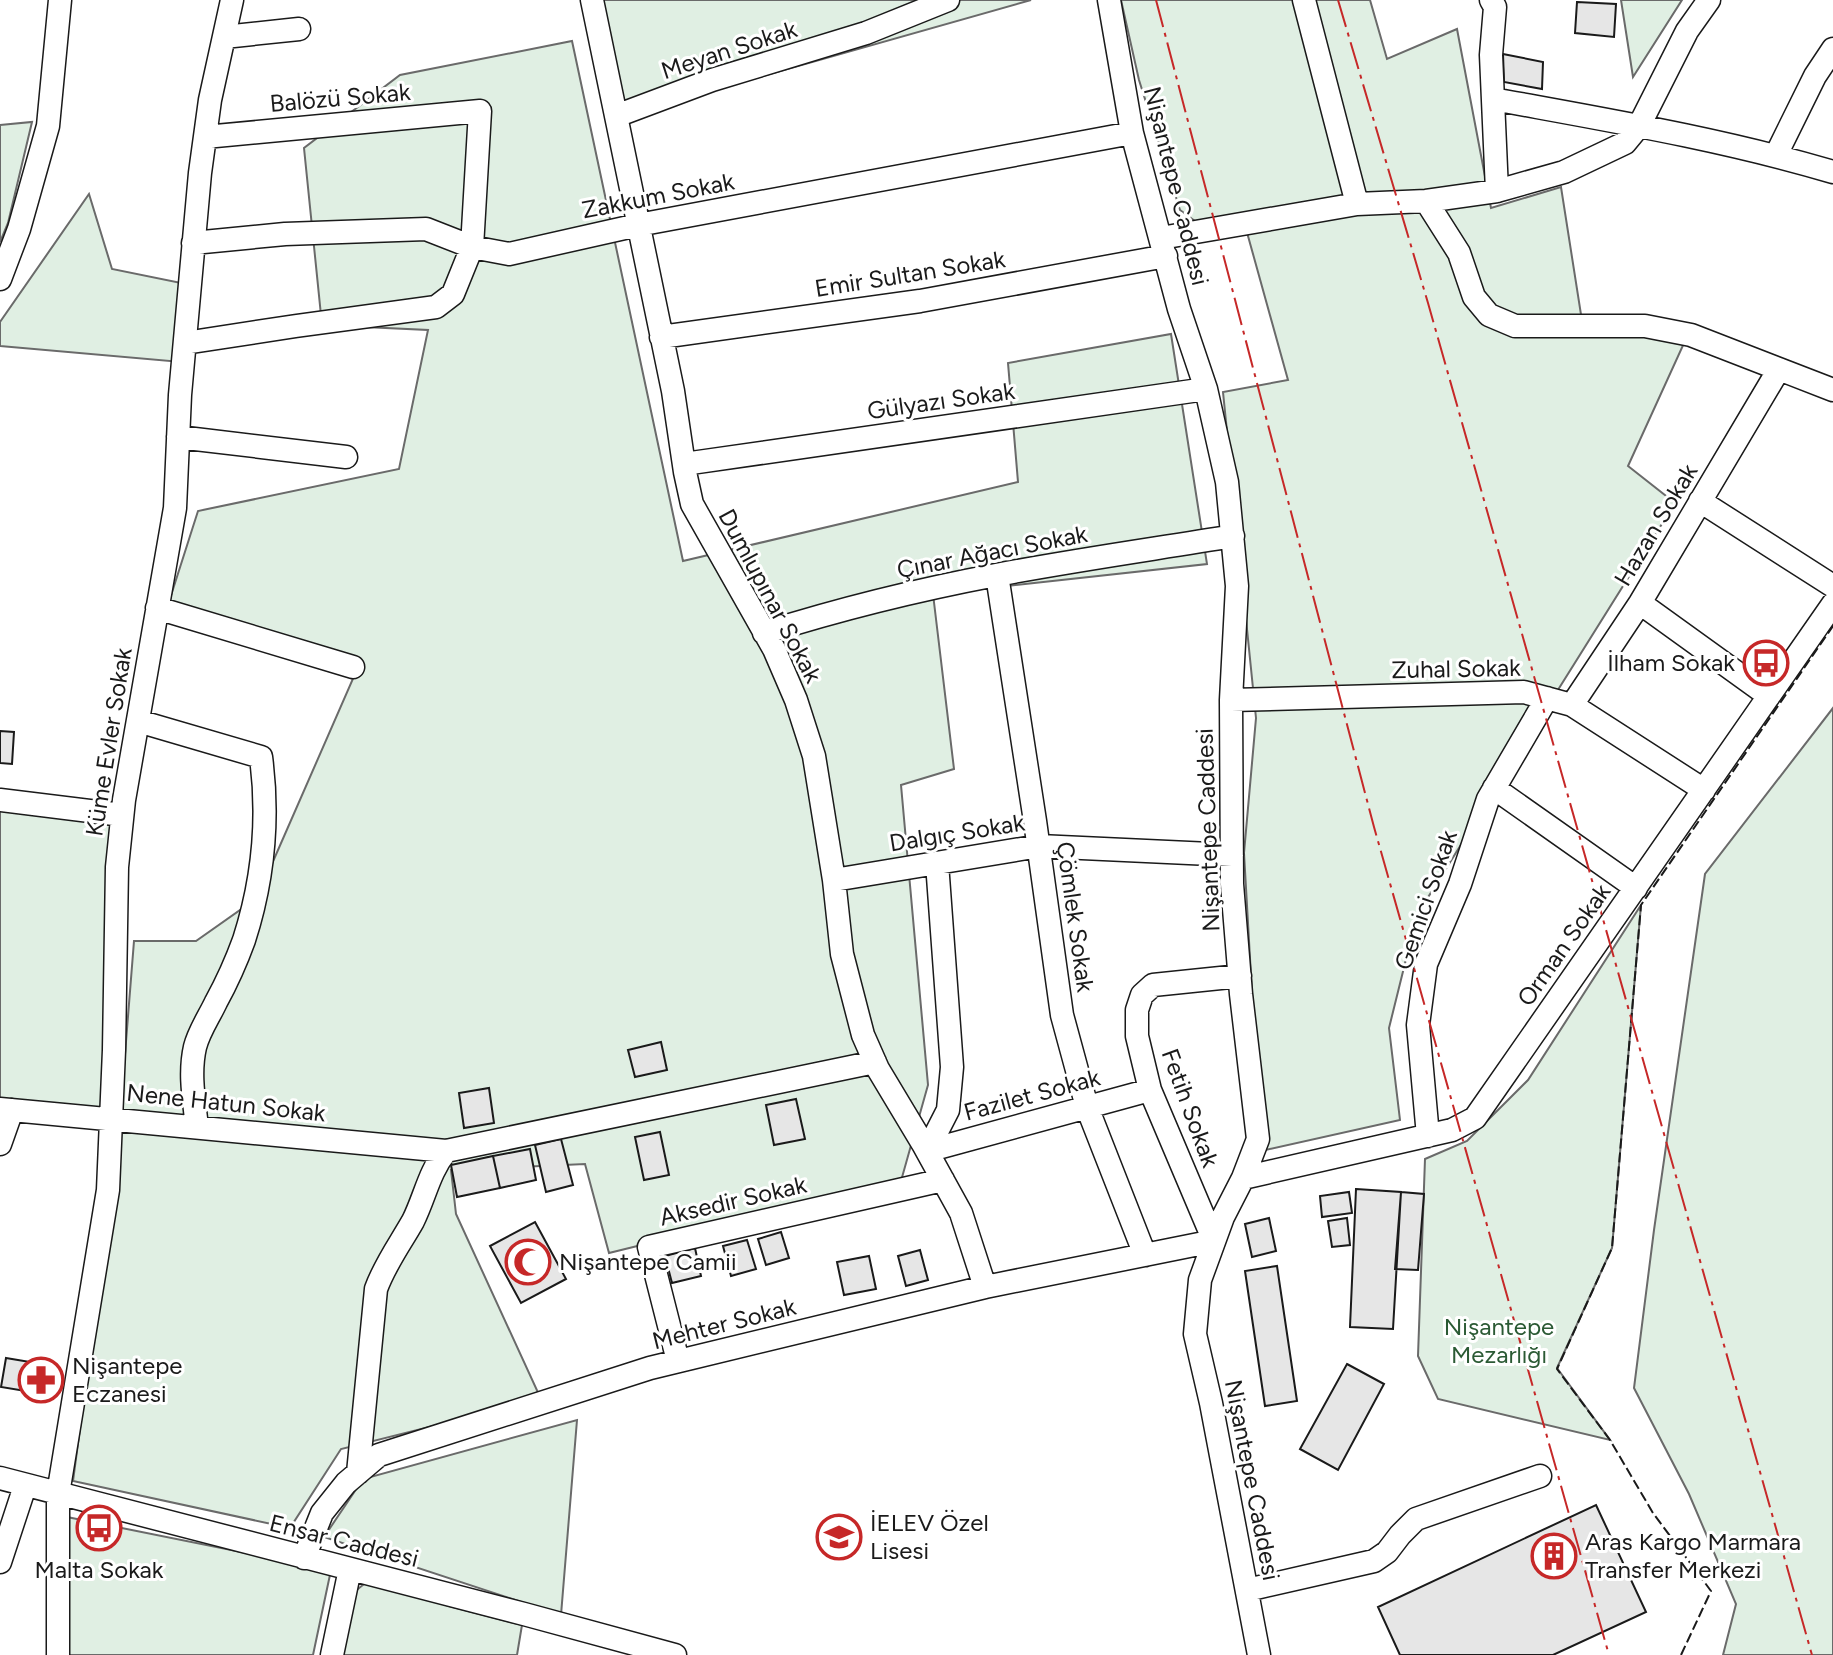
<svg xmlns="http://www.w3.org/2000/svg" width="1833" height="1655" font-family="Figtree,sans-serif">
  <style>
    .green { fill: #e0efe3; stroke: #6a6a6a; stroke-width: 2 }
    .building { fill: #e6e6e6; stroke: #1a1a1a; stroke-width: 2 }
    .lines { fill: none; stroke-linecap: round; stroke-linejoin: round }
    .minor-casing { stroke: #1a1a1a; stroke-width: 25 }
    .minor { stroke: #fff; stroke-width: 22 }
    .fence { stroke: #1a1a1a; stroke-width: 2; stroke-dasharray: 10 4; stroke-linecap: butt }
    .power { stroke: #c62828; stroke-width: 2; stroke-dasharray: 28 6 4 6; stroke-linecap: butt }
    .labels { text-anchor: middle; stroke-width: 6; stroke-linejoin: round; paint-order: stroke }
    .street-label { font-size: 24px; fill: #1a1a1a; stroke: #fff }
    .poi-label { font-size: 24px; fill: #1a1a1a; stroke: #fff; text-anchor: start }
    .park-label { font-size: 24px; fill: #2b5a34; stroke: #fff }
  </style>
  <rect width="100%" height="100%" fill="#fff"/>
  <path class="green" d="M596 0H1031L622 116Z
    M1121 0H1370L1387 59 1457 29 1491 208 1561 187 1582 321 1685 341 1628 466 1675 503 1417 915 1389 1028 1400 1120 1261 1151 1244 853 1256 718 1223 392 1288 380 1243 218 1199 224 1180 210 1139 80Z
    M1621 0H1682L1633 77Z
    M572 41 683 561 1018 482 1008 363 1171 334 1207 564 933 594 954 769 901 785 928 1085 901 1181 609 1253 585 1164 451 1170 456 1214 541 1399 341 1449 290 1528 73 1481 118 1142 134 941H196L257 898 359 665 167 608 198 511 399 469 428 330 322 325 304 148 400 75Z
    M32 122 8 223 0 242V125Z
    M89 194 112 269 191 285 181 362 0 346V322Z
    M1833 708V1655H1723L1736 1604 1689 1494 1634 1388 1654 1230 1705 874Z
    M0 810 116 824 101 1126 0 1118Z
    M1641 905 1612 1248 1557 1368 1610 1440 1438 1399 1418 1356 1425 1159 1467 1141 1528 1080Z
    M577 1420 561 1615 324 1537 363 1479Z
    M67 1517 331 1570 313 1655H66Z
    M369 1580 449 1606 522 1625 517 1655H338L348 1597Z"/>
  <path class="building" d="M1577 2 1616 4 1614 37 1575 33Z
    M1503 54 1543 62 1542 89 1504 82Z
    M0 731 14 732 12 764 0 763Z
    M661 1042 667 1070 635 1077 628 1050Z
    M489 1088 494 1123 464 1128 459 1093Z
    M796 1099 805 1139 774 1145 766 1105Z
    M660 1132 669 1175 644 1180 635 1137Z
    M561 1139 573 1185 546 1192 535 1145Z
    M530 1149 536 1180 500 1188 493 1156Z
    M493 1156 500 1188 457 1197 451 1165Z
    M1356 1189 1401 1192 1393 1329 1350 1327Z
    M1349 1192 1352 1213 1322 1217 1320 1196Z
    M1401 1192 1424 1194 1418 1270 1395 1269Z
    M1269 1218 1276 1251 1252 1257 1245 1224Z
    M1347 1218 1350 1245 1332 1247 1328 1221Z
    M535 1222 566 1279 521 1303 490 1246Z
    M781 1232 789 1258 766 1265 758 1239Z
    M747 1240 756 1269 731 1276 723 1246Z
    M695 1248 701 1276 672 1283 665 1256Z
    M920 1250 928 1280 906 1286 898 1256Z
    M869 1256 876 1289 844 1295 837 1262Z
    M1277 1266 1297 1401 1265 1406 1245 1271Z
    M6 1358 54 1366 50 1395 1 1387Z
    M1347 1364 1384 1384 1338 1470 1300 1449Z
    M1596 1505 1646 1612 1553 1655H1400L1378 1607Z"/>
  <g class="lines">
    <g class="minor-casing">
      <path id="minor" d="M592 0 673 391 685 472 692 504 774 649 796 700 814 756 834 880 842 954 863 1035 878 1069 923 1144 961 1213 985 1287
        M1109 0 1132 133 1179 309 1206 389 1227 482 1237 586 1231 700 1232 884 1241 994 1258 1139 1243 1178 1223 1217 1200 1280 1195 1334 1211 1403 1259 1655
        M1304 0 1357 204
        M1491 0 1495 7 1491 55 1497 191
        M224 37 299 29
        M1493 99C1607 120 1722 139 1833 172
        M616 116 712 80 866 33 948 0
        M1776 155 1815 76 1833 49
        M1426 201 1459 253 1474 297 1489 315 1515 326H1645L1691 335 1833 390
        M1161 238 1357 204 1426 201 1497 191 1564 172 1625 143 1639 126 1687 31 1709 0
        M193 243 285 234 426 229 472 247 509 254 638 225 1132 133
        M0 279 19 229 48 126 60 0
        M661 337 920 301 1166 256
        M185 343 296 326 436 307 453 294 472 247 480 111 205 137
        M178 437 346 457
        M684 464 1206 389
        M1700 501 1833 586
        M997 575 1035 821 1062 1015 1087 1107 1145 1255
        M1640 603 1769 696
        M157 608 353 667
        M764 633C840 609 917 590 996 575 1075 560 1154 549 1233 536
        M1231 700 1524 692 1572 705 1704 790
        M1572 705 1640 603 1779 369
        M138 721 261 757C269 818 263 881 244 940 236 962 227 982 216 1002 209 1017 199 1031 195 1047 189 1073 194 1100 197 1127
        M1494 788 1636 888
        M0 800 122 815
        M834 880 1039 846 1232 855
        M0 1109 446 1151
        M1428 1136 1418 1025 1426 964 1460 884 1488 799 1547 698
        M0 1144 12 1110
        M927 1151 948 1110 952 1067 937 863
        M927 1151 1150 1090
        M1243 1178 1452 1130 1475 1118 1833 604
        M678 1361 649 1247 943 1180
        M358 1473 376 1289C385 1264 400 1244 413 1221 425 1197 429 1172 446 1151L875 1062
        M0 1478 524 1614 675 1655
        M304 1558 322 1513 346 1483 379 1455 650 1368 985 1287 1214 1241 1150 1090 1137 1036V1010L1142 995 1153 985 1240 976
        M0 1562 25 1486
        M1247 1590 1374 1561 1387 1552 1400 1535 1416 1519 1540 1476
        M58 1655V1494L108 1190 114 1050 117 867 124 800 175 508 180 395 200 173 210 100 232 0
        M332 1655 350 1569"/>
    </g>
    <use href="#minor" class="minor"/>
    <path class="fence" d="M1681 1655 1711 1591 1653 1513 1610 1440 1557 1369 1612 1248 1641 905 1833 626"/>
    <path class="power" d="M1156 0 1374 827 1609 1655
      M1338 0 1428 303 1812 1655"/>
  </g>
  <defs>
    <g id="bus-ring" transform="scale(2.3)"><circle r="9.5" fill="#fff" stroke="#c62828" stroke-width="1.5"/><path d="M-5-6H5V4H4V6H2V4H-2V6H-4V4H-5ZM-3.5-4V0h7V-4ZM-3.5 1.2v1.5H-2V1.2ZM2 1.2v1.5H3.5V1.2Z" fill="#c62828"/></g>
    <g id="mosque-ring" transform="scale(2.3)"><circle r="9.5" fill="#fff" stroke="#c62828" stroke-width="1.5"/><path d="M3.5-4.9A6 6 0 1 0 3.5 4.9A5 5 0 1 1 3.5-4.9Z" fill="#c62828"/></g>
    <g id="pharmacy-ring" transform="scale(2.3)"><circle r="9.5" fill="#fff" stroke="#c62828" stroke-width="1.5"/><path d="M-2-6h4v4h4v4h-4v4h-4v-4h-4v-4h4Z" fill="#c62828"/></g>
    <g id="school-ring" transform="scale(2.3)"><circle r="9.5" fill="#fff" stroke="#c62828" stroke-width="1.5"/><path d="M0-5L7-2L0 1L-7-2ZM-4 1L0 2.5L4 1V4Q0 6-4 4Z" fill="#c62828"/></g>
    <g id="building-ring" transform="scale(2.3)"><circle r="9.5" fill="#fff" stroke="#c62828" stroke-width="1.5"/><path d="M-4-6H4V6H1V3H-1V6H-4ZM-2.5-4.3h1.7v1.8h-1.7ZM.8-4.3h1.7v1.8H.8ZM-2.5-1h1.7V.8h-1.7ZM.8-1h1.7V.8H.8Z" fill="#c62828"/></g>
  </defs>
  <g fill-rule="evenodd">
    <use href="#bus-ring" x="1766" y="663"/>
    <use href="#mosque-ring" x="528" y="1262"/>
    <use href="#pharmacy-ring" x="41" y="1380"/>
    <use href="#bus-ring" x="99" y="1528"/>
    <use href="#school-ring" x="839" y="1537"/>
    <use href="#building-ring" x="1554" y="1556"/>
  </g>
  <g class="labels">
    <g class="street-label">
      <text transform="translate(729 50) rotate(-18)" y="8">Meyan Sokak</text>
      <text transform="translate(340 98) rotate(-5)" y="8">Balözü Sokak</text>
      <text transform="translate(1176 186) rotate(76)" y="8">Nişantepe Caddesi</text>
      <text transform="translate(658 196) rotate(-11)" y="8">Zakkum Sokak</text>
      <text transform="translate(910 274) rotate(-9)" y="8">Emir Sultan Sokak</text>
      <text transform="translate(941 401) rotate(-8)" y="8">Gülyazı Sokak</text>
      <text transform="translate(1656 525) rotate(-59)" y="8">Hazan Sokak</text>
      <text transform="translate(992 552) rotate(-11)" y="8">Çınar Ağacı Sokak</text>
      <text transform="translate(770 596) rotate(62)" y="8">Dumlupınar Sokak</text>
      <text transform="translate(1456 669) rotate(-1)" y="8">Zuhal Sokak</text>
      <text transform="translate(109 742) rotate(-81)" y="8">Küme Evler Sokak</text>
      <text transform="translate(1208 830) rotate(-92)" y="8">Nişantepe Caddesi</text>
      <text transform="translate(957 833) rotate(-9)" y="8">Dalgıç Sokak</text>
      <text transform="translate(1426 900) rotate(-71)" y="8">Gemici Sokak</text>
      <text transform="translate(1075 917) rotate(82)" y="8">Çömlek Sokak</text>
      <text transform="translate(1564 945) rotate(-55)" y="8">Orman Sokak</text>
      <text transform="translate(1032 1095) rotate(-15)" y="8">Fazilet Sokak</text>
      <text transform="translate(226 1103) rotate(6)" y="8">Nene Hatun Sokak</text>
      <text transform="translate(1190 1108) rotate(70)" y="8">Fetih Sokak</text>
      <text transform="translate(733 1201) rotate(-13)" y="8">Aksedir Sokak</text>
      <text transform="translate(724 1324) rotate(-14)" y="8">Mehter Sokak</text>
      <text transform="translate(1252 1480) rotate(79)" y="8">Nişantepe Caddesi</text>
      <text transform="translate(344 1541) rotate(14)" y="8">Ensar Caddesi</text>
    </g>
    <g class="poi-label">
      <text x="1735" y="671" text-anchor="end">İlham Sokak</text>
      <text x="559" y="1270">Nişantepe Camii</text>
      <text x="72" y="1374">Nişantepe<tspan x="72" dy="28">Eczanesi</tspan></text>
      <text x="870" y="1531">İELEV Özel<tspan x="870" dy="28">Lisesi</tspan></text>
      <text x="1585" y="1550">Aras Kargo Marmara<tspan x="1585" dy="28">Transfer Merkezi</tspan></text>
      <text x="99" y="1578" text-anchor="middle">Malta Sokak</text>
    </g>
    <g class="park-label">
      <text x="1499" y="1335">Nişantepe<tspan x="1499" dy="28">Mezarlığı</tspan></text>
    </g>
  </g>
</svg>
